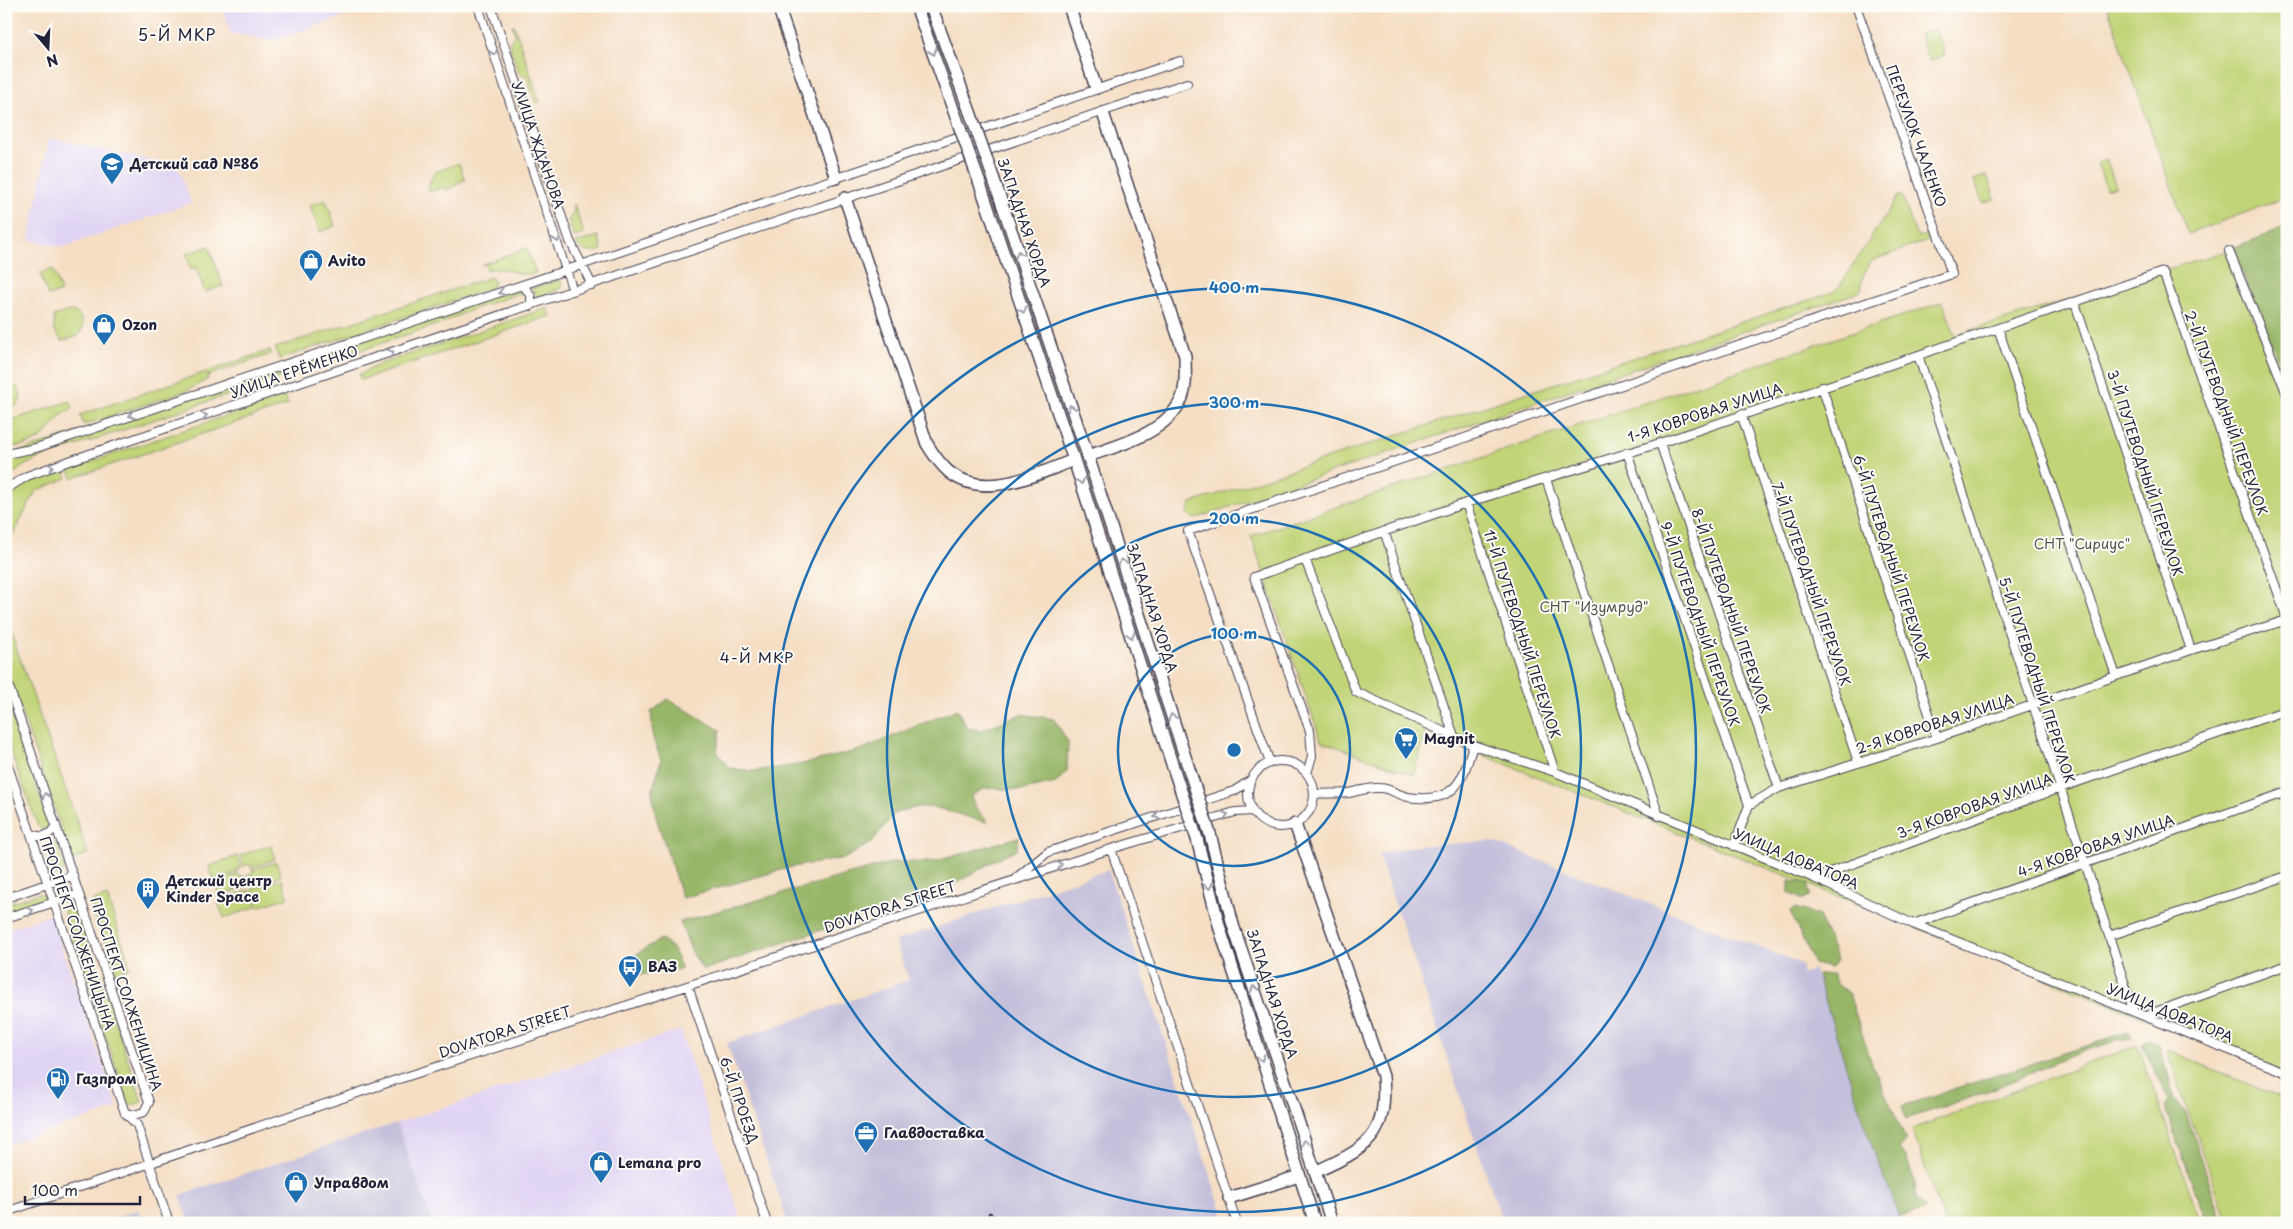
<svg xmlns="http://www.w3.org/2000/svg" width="2293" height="1229" font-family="'Playpen Sans',sans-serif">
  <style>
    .built { fill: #e0d4f4 }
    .industrial { fill: #c4c0db }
    .green { fill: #c1d477; stroke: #727b59 }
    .forest { fill: #98b668; stroke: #5d6c52 }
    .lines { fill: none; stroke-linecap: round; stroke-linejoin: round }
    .minor-casing { stroke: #423e50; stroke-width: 10 }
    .highway-casing { stroke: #423e50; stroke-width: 14 }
    .minor { stroke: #fff; stroke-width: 8 }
    .highway { stroke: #fff; stroke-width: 11 }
    .rail-casing { stroke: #22223b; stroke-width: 4.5 }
    .rail { stroke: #fdfcf7; stroke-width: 2.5; stroke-dasharray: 8; stroke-linecap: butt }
    .highway-bridge-casing { stroke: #423e50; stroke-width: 14; stroke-linecap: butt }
    .highway-bridge { stroke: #fff; stroke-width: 11 }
    .oneway { stroke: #9c9ca7 }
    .ring { fill: none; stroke: #1f6fb2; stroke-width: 2.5 }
    .labels { text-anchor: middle; stroke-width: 4; stroke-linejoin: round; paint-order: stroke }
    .street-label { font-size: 14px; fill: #22223b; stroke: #fdfcf7 }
    .poi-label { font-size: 14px; font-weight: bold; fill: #22223b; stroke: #fdfcf7; text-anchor: start }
    .park-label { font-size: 14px; fill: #52574d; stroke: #fdfcf7 }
    .neighbourhood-label { font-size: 15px; letter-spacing: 1px; fill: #22223b; stroke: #fdfcf7 }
    .quarter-label { font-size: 16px; letter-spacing: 1px; fill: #22223b; stroke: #fdfcf7 }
    .centre { fill: #1f6fb2; stroke: #fdfcf7; stroke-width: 2.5 }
    .ring-label { font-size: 15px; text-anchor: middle; font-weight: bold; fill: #1f6fb2; stroke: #fdfcf7; stroke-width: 4; stroke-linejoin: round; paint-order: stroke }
  </style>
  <rect width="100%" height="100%" fill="#fdfcf7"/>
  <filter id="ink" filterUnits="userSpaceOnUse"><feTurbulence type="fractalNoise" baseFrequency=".02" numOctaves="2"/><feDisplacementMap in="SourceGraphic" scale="10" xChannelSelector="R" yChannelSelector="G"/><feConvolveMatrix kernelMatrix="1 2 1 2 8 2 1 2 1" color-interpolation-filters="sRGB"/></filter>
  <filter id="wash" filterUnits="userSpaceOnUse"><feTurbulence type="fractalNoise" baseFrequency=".0096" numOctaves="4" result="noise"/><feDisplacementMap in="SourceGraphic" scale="20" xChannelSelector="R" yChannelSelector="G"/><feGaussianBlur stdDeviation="1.12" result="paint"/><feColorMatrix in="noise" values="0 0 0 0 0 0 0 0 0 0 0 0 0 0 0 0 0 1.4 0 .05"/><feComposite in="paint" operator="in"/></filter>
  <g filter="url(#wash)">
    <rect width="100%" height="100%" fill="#f5dec4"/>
    <path class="built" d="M225 6H375L272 41 231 33 224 12Z
      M49 138 178 166 191 203 63 247 29 240Z
      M50 915 118 1108 6 1145V930Z
      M681 1030 742 1223H432L397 1123Z"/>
    <path class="industrial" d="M1492 841 1801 964 1803 974 1814 969 1902 1223H1503L1378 854 1415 846Z
      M1108 870 1226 1223H788L727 1043 909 980 895 941Z
      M397 1123 432 1223H189L180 1195Z
      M138 1210 143 1223H100Z"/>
    <path class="green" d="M2107 6H2287V197L2188 234Z
      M512 25H514L540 102 536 103 527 77 519 73 509 44 515 34Z
      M1935 28 1945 55 1929 61 1919 34Z
      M2106 159 2116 186 2106 189 2097 162Z
      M459 163 465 180 455 184 456 186 446 190 444 187 430 192 428 186 435 172Z
      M1987 175 1995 199 1983 203 1974 180Z
      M1898 196H1902L1916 235 1919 237 1930 234 1931 239 1871 261 1863 276 1861 290 1859 292 1194 519 1187 513 1191 503 1833 292 1839 287Z
      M326 200 335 226 320 232 310 205Z
      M574 204 584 234 574 237 568 221 574 212 572 205Z
      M598 236 602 250C592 253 582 254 576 243Z
      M209 246 223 286 205 292 196 268 191 270 186 254Z
      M527 248 536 273C519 279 504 264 487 270L485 263 481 265Z
      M2226 251 2287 402V1075L1425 732 1414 775 1321 741 1251 536 1943 302 1955 335Z
      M53 269 61 292 48 296 40 273Z
      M491 277 494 282 492 288 279 359 275 348Z
      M558 280 562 282V288L536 298 532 288Z
      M523 285 526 291 471 310 439 324 40 458 25 465 6 479V453H15Z
      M548 308 551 316 361 380 359 375 380 364Z
      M69 311C79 311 82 318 83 327L78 336 62 341 54 330V316Z
      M270 350 271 354 207 376 208 379 188 390 84 425 80 415Z
      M16 386C26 395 20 406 8 410L6 389Z
      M285 396 288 405 72 478 69 469Z
      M70 401 73 409C57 414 53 429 41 438 32 445 17 447 6 447V422Z
      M64 471 67 478 36 491 6 547V499C18 481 45 477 64 471Z
      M6 618 88 854 72 860 6 667Z
      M6 699 49 822 48 827 42 830 38 826 6 739Z
      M56 842 64 866 63 872 57 876C45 872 46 855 46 845Z
      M271 845 275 859 251 868 250 864 244 866 241 855Z
      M238 856 242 867 237 869 238 872 214 880 209 866Z
      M276 862 281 876 251 886 247 875 253 873 252 870Z
      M239 874 240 877 245 876 249 886 220 896 214 882Z
      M282 879 288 897 258 907 252 889Z
      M250 890 256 907 224 918 218 903 222 902 221 899Z
      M40 893 45 897 43 902 23 909 6 911V904Z
      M107 896 130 967 115 972 91 902Z
      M71 905 77 908 142 1102 129 1106 64 912 67 906Z
      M2138 1045 2201 1223H1944L1912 1129Z
      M2166 1049 2287 1101V1223H2228Z"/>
    <path class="forest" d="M2287 227V383L2232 248Z
      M668 699 720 730 717 752 729 768 754 771 803 764 860 750 957 709 967 728 982 730 1021 714 1054 719 1068 742 1067 771 1056 783 1023 790 985 788 971 796 975 807 988 822C967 819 948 808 926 807 916 806 904 811 895 813L871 843 845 858 792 867 682 898 656 817 652 792 661 760 653 738 651 712Z
      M1019 837 1017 849C992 860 971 876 946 888L703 970 692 952 680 922 893 862H933Z
      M1789 881 1807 883 1810 896 1803 900 1789 893Z
      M1796 908 1819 916 1837 960 1831 968 1814 964 1790 911Z
      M661 939 672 948 682 969 625 977 638 953Z
      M1833 974 1837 984 1849 994 1872 1064 1906 1140 1899 1149 1906 1156 1915 1183 1916 1198 1925 1207 1923 1211 1900 1217 1870 1141 1817 975Z
      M2128 1032 2131 1039C2091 1044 2052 1065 2015 1080 1979 1095 1943 1107 1906 1119L1902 1106Z
      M2149 1039 2159 1045 2175 1099 2186 1113 2223 1223H2207L2165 1108 2169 1100 2142 1044Z"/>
  </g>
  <g filter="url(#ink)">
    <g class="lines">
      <g class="minor-casing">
        <path id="minor" d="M478 6 573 291
          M491 6 570 241 592 285
          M2229 251 2287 394
          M523 285 531 296V306
          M2075 303 2191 650
          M1998 328 2116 676
          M1918 355 2134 1012
          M1822 387 1937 738
          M1741 414 1858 762
          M1660 443 1779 788
          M1627 452 1749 805
          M6 454 36 448 540 279 1180 61
          M1546 479 1659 816
          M6 489 27 476 66 462 1187 83
          M1466 503 1555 772
          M1384 531 1454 736
          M1305 559 1356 692 1473 745 1555 772 1814 878 1913 924 2287 1073
          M6 678 149 1102 144 1112 134 1115 125 1113
          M6 760 125 1113 137 1125 169 1223
          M1248 794a33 33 0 1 1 66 0a33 33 0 1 1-66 0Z
          M1270 763 1188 531 1952 274 1856 6
          M1307 773 1312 756 1310 731 1254 577 1466 503 1660 443 2163 272 2287 618
          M1314 794C1326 793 1338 794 1349 793 1360 791 1368 787 1379 788 1390 788 1398 795 1408 797 1455 804 1462 783 1473 745
          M31 833C41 840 51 835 56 825
          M1734 846 1749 805 1779 788 1937 738 2191 650 2287 620
          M1111 849 1237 1223
          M1016 878 1048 852 1234 791 1251 780
          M1814 878 2060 788 2287 710
          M6 898 73 875
          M6 918 79 894
          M1913 924 2287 792
          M2109 936 2287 876
          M688 986 767 1223
          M2144 1016 2287 965
          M6 1212 396 1080 1111 849 1235 812 1253 811"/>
      </g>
      <g class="highway-casing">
        <path id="highway" d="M778 6 836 178
          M916 6 956 117
          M931 6 970 112
          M1069 6 1096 88
          M993 177 1088 456 1187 763
          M979 181 1074 460 1173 767
          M845 198 927 444C933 454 940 464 949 472 985 501 1037 474 1074 460
          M1088 456C1120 445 1167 433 1182 398 1187 385 1185 370 1185 356L1103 113
          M1295 824 1383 1076C1388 1138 1367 1148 1315 1172
          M1210 834 1233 925 1332 1223
          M1197 839 1220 929 1315 1223
          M1229 1198 1299 1176"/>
      </g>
      <use href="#minor" class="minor"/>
      <use href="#highway" class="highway"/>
      <g class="rail-casing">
        <path id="rail" d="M990 1214 993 1223"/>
      </g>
      <use href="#rail" class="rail"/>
      <g class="highway-bridge-casing">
        <path id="highway-bridge" d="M970 112 993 177
          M956 117 979 181
          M1187 763 1210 834
          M1173 767 1197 839"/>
      </g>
      <use href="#highway-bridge" class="highway-bridge"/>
    </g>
    <defs><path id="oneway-chevron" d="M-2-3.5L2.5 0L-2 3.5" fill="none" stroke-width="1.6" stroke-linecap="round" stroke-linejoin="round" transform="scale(1.25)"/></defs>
    <g class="oneway">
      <use href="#oneway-chevron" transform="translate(494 52) rotate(71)"/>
      <use href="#oneway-chevron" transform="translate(933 52) rotate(70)"/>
      <use href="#oneway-chevron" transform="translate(557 239) rotate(71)"/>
      <use href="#oneway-chevron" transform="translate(1019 254) rotate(-109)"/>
      <use href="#oneway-chevron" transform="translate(502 292) rotate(162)"/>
      <use href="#oneway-chevron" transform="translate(1023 310) rotate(71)"/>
      <use href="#oneway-chevron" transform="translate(391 353) rotate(-19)"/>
      <use href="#oneway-chevron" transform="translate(1071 408) rotate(-109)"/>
      <use href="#oneway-chevron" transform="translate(132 415) rotate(161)"/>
      <use href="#oneway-chevron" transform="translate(204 416) rotate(-18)"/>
      <use href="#oneway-chevron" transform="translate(50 467) rotate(-19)"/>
      <use href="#oneway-chevron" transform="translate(1081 481) rotate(72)"/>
      <use href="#oneway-chevron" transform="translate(1122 562) rotate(-108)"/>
      <use href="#oneway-chevron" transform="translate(1131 635) rotate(72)"/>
      <use href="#oneway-chevron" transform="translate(1172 717) rotate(-108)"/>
      <use href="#oneway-chevron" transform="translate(46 796) rotate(-109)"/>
      <use href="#oneway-chevron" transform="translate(1225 815) rotate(-16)"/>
      <use href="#oneway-chevron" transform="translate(1157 816) rotate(162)"/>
      <use href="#oneway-chevron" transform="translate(1059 865) rotate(-18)"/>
      <use href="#oneway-chevron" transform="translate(1209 886) rotate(76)"/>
      <use href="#oneway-chevron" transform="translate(30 911) rotate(-18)"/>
      <use href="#oneway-chevron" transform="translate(1254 989) rotate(-108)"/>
      <use href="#oneway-chevron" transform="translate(1261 1058) rotate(72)"/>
      <use href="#oneway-chevron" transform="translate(1305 1143) rotate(-108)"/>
    </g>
  </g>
  <g class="ring">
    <circle cx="1234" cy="750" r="116"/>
    <circle cx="1234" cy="750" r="231"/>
    <circle cx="1234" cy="750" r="347"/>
    <circle cx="1234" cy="750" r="462"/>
  </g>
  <defs>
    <g id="school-pin" transform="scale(1.25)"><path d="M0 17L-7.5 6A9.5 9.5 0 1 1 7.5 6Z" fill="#1f6fb2" stroke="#fdfcf7"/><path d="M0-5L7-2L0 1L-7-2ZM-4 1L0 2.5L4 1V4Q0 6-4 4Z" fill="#fff"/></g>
    <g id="shop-pin" transform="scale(1.25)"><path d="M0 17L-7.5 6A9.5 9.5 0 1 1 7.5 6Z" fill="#1f6fb2" stroke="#fdfcf7"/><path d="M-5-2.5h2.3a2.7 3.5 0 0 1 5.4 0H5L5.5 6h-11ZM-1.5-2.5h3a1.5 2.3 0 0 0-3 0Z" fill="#fff"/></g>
    <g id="supermarket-pin" transform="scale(1.25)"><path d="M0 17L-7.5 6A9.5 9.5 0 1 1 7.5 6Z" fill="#1f6fb2" stroke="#fdfcf7"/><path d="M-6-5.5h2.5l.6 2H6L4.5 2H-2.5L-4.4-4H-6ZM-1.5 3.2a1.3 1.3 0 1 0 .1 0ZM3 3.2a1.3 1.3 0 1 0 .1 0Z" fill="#fff"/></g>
    <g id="building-pin" transform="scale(1.25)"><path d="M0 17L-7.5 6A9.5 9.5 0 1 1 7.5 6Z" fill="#1f6fb2" stroke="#fdfcf7"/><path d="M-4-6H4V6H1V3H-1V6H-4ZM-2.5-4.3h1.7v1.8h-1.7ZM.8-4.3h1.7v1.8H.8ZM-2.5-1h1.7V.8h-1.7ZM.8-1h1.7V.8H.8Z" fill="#fff"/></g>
    <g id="bus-pin" transform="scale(1.25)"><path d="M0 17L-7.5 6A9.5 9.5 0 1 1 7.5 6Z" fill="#1f6fb2" stroke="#fdfcf7"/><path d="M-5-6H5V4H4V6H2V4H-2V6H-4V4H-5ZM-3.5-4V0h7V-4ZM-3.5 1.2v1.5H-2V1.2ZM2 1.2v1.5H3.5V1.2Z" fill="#fff"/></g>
    <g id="fuel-pin" transform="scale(1.25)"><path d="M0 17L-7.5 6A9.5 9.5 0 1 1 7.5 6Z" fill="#1f6fb2" stroke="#fdfcf7"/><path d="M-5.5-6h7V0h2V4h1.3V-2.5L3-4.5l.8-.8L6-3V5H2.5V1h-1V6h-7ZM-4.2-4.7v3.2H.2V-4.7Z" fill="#fff"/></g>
    <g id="office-pin" transform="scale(1.25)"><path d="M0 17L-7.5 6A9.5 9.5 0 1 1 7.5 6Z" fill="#1f6fb2" stroke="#fdfcf7"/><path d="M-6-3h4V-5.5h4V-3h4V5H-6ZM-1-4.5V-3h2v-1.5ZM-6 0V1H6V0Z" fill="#fff"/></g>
  </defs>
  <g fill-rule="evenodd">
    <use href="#school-pin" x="112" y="164"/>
    <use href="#shop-pin" x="311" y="261"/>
    <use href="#shop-pin" x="104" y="325"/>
    <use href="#supermarket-pin" x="1406" y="739"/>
    <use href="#building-pin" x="148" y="889"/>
    <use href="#bus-pin" x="630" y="967"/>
    <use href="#fuel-pin" x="58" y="1079"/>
    <use href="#office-pin" x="866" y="1133"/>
    <use href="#shop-pin" x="601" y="1163"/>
    <use href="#shop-pin" x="296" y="1183"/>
  </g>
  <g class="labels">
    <g class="street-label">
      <text transform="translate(1916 136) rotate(70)" y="5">ПЕРЕУЛОК ЧАЛЕНКО</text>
      <text transform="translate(538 145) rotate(71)" y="5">УЛИЦА ЖДАНОВА</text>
      <text transform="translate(1024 223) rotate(71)" y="5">ЗАПАДНАЯ ХОРДА</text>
      <text transform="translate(294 372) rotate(-19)" y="5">УЛИЦА ЕРЁМЕНКО</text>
      <text transform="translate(1705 413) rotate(-18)" y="5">1-Я КОВРОВАЯ УЛИЦА</text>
      <text transform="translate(2226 413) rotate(70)" y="5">2-Й ПУТЕВОДНЫЙ ПЕРЕУЛОК</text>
      <text transform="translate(2145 473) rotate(72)" y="5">3-Й ПУТЕВОДНЫЙ ПЕРЕУЛОК</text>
      <text transform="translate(1891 558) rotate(72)" y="5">6-Й ПУТЕВОДНЫЙ ПЕРЕУЛОК</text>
      <text transform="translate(1811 584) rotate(71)" y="5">7-Й ПУТЕВОДНЫЙ ПЕРЕУЛОК</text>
      <text transform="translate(1152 608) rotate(72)" y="5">ЗАПАДНАЯ ХОРДА</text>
      <text transform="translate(1731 611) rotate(71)" y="5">8-Й ПУТЕВОДНЫЙ ПЕРЕУЛОК</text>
      <text transform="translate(1700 624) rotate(71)" y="5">9-Й ПУТЕВОДНЫЙ ПЕРЕУЛОК</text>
      <text transform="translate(1522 634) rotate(72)" y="5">11-Й ПУТЕВОДНЫЙ ПЕРЕУЛОК</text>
      <text transform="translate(2037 680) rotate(72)" y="5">5-Й ПУТЕВОДНЫЙ ПЕРЕУЛОК</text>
      <text transform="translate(1935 724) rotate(-18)" y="5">2-Я КОВРОВАЯ УЛИЦА</text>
      <text transform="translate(1975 806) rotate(-20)" y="5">3-Я КОВРОВАЯ УЛИЦА</text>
      <text transform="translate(2096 846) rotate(-19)" y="5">4-Я КОВРОВАЯ УЛИЦА</text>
      <text transform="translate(1796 859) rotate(23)" y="5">УЛИЦА ДОВАТОРА</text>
      <text transform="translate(890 907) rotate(-18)" y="5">DOVATORA STREET</text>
      <text transform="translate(77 933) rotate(71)" y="5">ПРОСПЕКТ СОЛЖЕНИЦЫНА</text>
      <text transform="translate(126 994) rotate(72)" y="5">ПРОСПЕКТ СОЛЖЕНИЦИНА</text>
      <text transform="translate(1272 994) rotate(72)" y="5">ЗАПАДНАЯ ХОРДА</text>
      <text transform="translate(2170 1013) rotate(22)" y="5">УЛИЦА ДОВАТОРА</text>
      <text transform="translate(505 1032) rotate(-18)" y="5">DOVATORA STREET</text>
      <text transform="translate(739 1100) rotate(71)" y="5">6-Й ПРОЕЗД</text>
    </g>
    <g class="poi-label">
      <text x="130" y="169">Детский сад №86</text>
      <text x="328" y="266">Avito</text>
      <text x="122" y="330">Ozon</text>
      <text x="1424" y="744">Magnit</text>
      <text x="166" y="886">Детский центр<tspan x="166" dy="16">Kinder Space</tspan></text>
      <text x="648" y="972">ВАЗ</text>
      <text x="76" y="1084">Газпром</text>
      <text x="884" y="1138">Главдоставка</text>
      <text x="618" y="1168">Lemana pro</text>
      <text x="314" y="1188">Управдом</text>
    </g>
    <g class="park-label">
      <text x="2082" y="549">СНТ "Сириус"</text>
      <text x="1594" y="612">СНТ "Изумруд"</text>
    </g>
    <g class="neighbourhood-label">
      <text x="757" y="663">4-Й МКР</text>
    </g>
    <g class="quarter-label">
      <text x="177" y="41">5-Й МКР</text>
    </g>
  </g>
  <circle cx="1234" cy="750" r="8" class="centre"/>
  <g class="ring-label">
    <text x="1234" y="293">400 m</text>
    <text x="1234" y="408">300 m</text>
    <text x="1234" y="524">200 m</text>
    <text x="1234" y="639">100 m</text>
  </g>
  <rect width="2293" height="1229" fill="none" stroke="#fdfcf7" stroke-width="25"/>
  <g transform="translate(48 48) rotate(161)" stroke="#fdfcf7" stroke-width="4" paint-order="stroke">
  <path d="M0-4L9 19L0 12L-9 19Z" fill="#22223b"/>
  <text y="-8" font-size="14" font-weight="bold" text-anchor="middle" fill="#22223b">N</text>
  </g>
  <path d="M25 1196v8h115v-8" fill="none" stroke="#22223b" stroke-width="2.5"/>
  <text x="32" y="1196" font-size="15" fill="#22223b" stroke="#fdfcf7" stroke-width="4" paint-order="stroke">100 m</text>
</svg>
